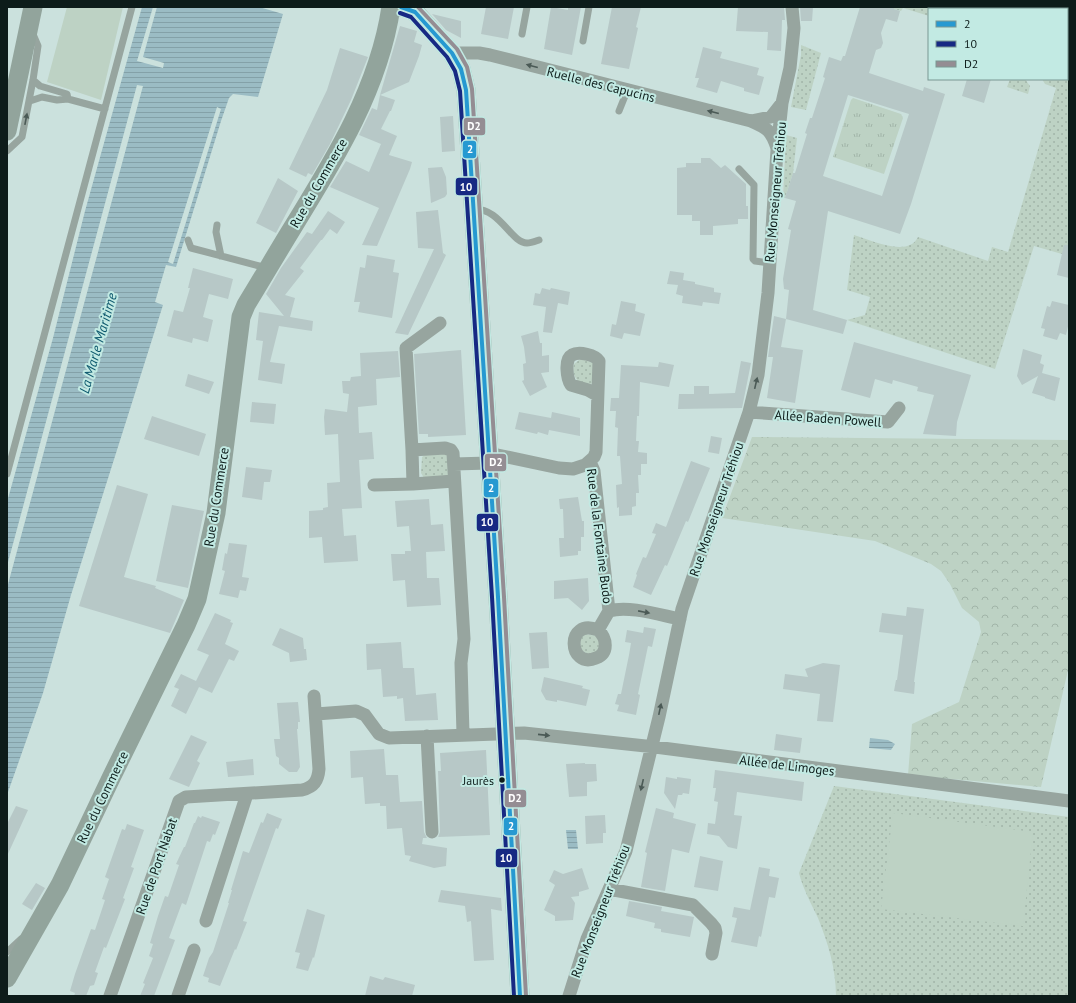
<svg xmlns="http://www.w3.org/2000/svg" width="1076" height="1003" font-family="'PT Sans',sans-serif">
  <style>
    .grass { fill: url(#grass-dots) }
    .forest { fill: url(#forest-crowns) }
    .park { fill: url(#park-tufts) }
    .garden { fill: #bdd2c4 }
    .water { fill: url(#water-rules) }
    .pier { fill: #cbe1dd }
    .building { fill: #b7c8c7; fill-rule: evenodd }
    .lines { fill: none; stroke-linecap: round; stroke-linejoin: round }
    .lane { stroke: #97a59f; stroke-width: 7 }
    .street { stroke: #97a59f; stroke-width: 13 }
    .secondary { stroke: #92a49c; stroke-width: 19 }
    .bus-1-casing { stroke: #c2eae3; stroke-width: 7 }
    .bus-2-casing { stroke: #c2eae3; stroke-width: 7 }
    .bus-3-casing { stroke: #c2eae3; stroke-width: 7 }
    .bus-1 { stroke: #2699d1; stroke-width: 4 }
    .bus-2 { stroke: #172983; stroke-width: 4 }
    .bus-3 { stroke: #948d93; stroke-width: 4 }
    .oneway { fill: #4b5a56 }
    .bus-dot { fill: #0d1c1a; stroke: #c2eae3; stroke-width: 1.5 }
    .labels { text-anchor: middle; stroke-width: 4; stroke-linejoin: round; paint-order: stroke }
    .bus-label { font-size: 12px; fill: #0d1c1a; stroke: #c2eae3; text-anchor: end }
    .street-label { font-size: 13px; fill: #0d1c1a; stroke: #c2eae3 }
    .water-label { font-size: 14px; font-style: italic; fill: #0d586d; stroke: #c2eae3 }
    .line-badge { stroke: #c2eae3; stroke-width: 1.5 }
    .badge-label { font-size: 11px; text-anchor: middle; font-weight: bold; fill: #fff }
  </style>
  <defs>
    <pattern id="grass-dots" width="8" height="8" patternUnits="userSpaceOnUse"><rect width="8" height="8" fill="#bdd2c4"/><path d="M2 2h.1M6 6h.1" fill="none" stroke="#a1b4a8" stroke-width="1.8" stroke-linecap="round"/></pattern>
    <pattern id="forest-crowns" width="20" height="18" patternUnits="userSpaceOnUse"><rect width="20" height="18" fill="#bdd2c4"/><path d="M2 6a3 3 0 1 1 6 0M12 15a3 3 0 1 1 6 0" fill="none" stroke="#a1b4a8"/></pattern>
    <pattern id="park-tufts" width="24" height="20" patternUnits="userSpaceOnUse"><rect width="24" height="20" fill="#bdd2c4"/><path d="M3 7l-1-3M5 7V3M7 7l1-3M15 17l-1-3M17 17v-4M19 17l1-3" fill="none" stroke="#a1b4a8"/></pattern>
    <pattern id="water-rules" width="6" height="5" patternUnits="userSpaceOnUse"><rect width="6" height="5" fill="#9bbcc4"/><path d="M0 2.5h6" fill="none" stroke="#84a1a8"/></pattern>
  </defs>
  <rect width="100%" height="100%" fill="#cbe1dd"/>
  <path class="grass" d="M894 7H938L937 9H929V16L903 8 901 11 894 9Z
    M1050 7H1069V256L1034 246 995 369 847 320 865 315 870 297 847 290 854 235C871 240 908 258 918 237L988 261 992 247 1008 252 1056 88 1045 84 1042 79H1067V9H1050Z
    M801 45 821 53 806 110 791 107 801 55Z
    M1010 79H1025L1030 86 1028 94 1007 87Z
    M786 135 797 138 793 173 785 198H783Z
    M582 359 593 363V383C579 389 571 376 574 364L579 360Z
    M446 453 450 458 448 477 424 478 421 473 422 457 426 454Z
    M584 634 598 636 600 650 590 655 581 650 580 640Z
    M834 786 1069 817V996H836C836 969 828 943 818 918 811 903 803 889 799 873Z"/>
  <path class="forest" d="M752 437 1069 440V666L1041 787 908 775 912 724 959 702 981 632 979 622 962 608 950 584 941 571 931 564 875 541 722 518Z"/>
  <path class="park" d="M853 98 901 114 903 118 884 174 833 157 851 100Z"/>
  <path class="garden" d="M67 7H123L101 100 47 82Z
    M893 813 1033 832 1023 926 881 909Z"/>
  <path class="water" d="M142 7H259L283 14 258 97 233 94 229 98 221 121 176 267 166 265 155 302 163 305 71 595 43 693 7 795V502L53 338 85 211Z
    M870 738 888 740 895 744 891 750 869 748Z
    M566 830H576L578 849H568Z"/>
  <path class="pier" d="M153 7H157L143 57 164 63 163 68 137 61Z
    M137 85 143 86 7 588V566Z
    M217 107 221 109 173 264 168 262Z"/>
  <path class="building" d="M486 7H514L508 39 481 34Z
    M551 7 568 10V7H581L572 55 544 49Z
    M612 7H641L636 27 638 28 629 69 601 64Z
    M738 7H784L785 20H782L781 51 767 50 768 32 736 31Z
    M800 7H813L812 21H801Z
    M860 7H894V9L900 11 897 22 886 19 881 33 883 43 881 48 876 50 869 73 923 91 924 87 945 94 911 204 900 234 828 211 813 310 847 320 843 334 786 319 789 290 784 289 783 279 791 230 788 229 796 201 785 198 793 173H795L807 134 805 133 810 118H812L825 78 823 77 829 57 841 61 843 56H845ZM848 95 909 114 882 196 823 176Z
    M432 14 461 21V38L446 30Z
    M400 26 417 31 414 42 422 45 419 56 409 82 380 95Z
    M703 47 722 52 720 58 759 68 757 75 764 77 759 95 744 91V88L721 81 717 93 696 87 699 78H695Z
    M340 48 368 57 351 100 330 144 312 175 308 173 306 177 289 169 327 90Z
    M967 79H991L984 103 962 96Z
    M380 95 395 100 391 111H390L381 129 397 136 389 155 412 162 410 169 377 246 362 245 379 208 330 187 346 161 369 172 381 144 359 135 372 108 377 110Z
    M453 116 455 151 442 152 440 117Z
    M701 158H710L721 168 725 165 746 184V206H748V219H738V224L713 226V235H700V221H692V215H677V168L686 167V163H701Z
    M442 167 446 177 447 194 445 197 431 203 428 168Z
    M278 178 298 191 276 233 256 223Z
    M438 210 443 253 446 255 408 335 395 333 434 249 418 248 416 212Z
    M328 211 345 222 337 234 330 229 322 240H321L300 268 304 271 285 295 295 298 290 317 313 321 312 331 279 326 270 362 285 364 282 384 258 380 263 341 256 340 259 312 284 316 266 294 281 268 307 232 312 234Z
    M1064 245H1069V278L1057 275Z
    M367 255 395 260 393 272 399 273 392 318 358 312 360 302H354L360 267 365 268Z
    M193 268 233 279 228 299 209 294 203 317 213 320 208 342 193 338 192 343 167 336 174 310 183 312 190 288H188Z
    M670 271 684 273 683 280 695 282V284L714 288V292L721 293 719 304 703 302 702 306 682 303 683 296 676 294 678 285 667 284Z
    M542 288 550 290 551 288 570 292 568 305 558 303 552 333 543 332 546 307 533 305 535 293 540 294Z
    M621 301 636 304 635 311 645 314 640 336 624 333 622 339 610 336 612 324 616 325Z
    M1052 301 1069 305V322L1066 335 1060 333 1057 340 1043 336 1045 329 1041 328 1047 306 1050 307Z
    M774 316 786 319 781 347 803 350 795 403 767 398 773 357H768Z
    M538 331 540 343H542V356L549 355V372L541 373 547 387 530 396 522 381 524 380 523 364 526 363 524 347 521 336Z
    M854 342 971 375 957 422 956 436 923 434 934 395 917 391 918 387 893 380 892 384 875 379 870 398 841 390Z
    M1023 349 1042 355 1040 363 1044 365 1042 373 1060 378 1055 401 1045 398V397L1032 393 1038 376 1022 385 1017 376Z
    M461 350 466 435 428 437V434H419L414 354Z
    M398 351 400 377 376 379 377 405 358 407 359 433 372 432 374 459 359 460 362 508 342 509 344 536 356 535 358 561 324 563 322 537 309 538V511L323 510V508L328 507 327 483 340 482 338 434 325 435 324 417 325 409 347 412 349 394 343 393 342 381H350L351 377 361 376 360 353Z
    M741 361 751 363 742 408 678 409 679 394H694V386H709V394L735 393Z
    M659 362 674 365 669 387 640 382 639 416H637L636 441H639L638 452 647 453V464H641V475H638L639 493H636V506L632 507V515L619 516V507L617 508 616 485 622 484 620 456H617L618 428 615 427 616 411H610L611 398H619L621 365 658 367Z
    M188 374 214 382 209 394 185 386Z
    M252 402 276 404 274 424 250 422Z
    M519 412 551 418 552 412 580 418V436L549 430 548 435 538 432 537 434 515 429Z
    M152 416 206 434 199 456 144 439Z
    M711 436 722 438 719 454 708 452Z
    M691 461 710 468 688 522 686 521 667 566 665 565 651 595 633 587 637 575 636 574 643 557 646 558 656 534 652 533 656 523 666 527Z
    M246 467 272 470 270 482H264L262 500 242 497Z
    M117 485 148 494 124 577 156 586 155 588 184 600 170 633 79 606Z
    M578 497 582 521H584V537H581V551H578V555L560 557 559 538H564L563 509H560L559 499Z
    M429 499 431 525 443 524 445 551 426 552 427 578H439L441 605 407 607 405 580 393 581 391 554H405V551H411L409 526 397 527 395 501Z
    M172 505 204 511 188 588 156 581Z
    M229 543 247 545 242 577 249 578 246 591 240 590 238 598 219 594 225 571 222 570 225 553 227 554Z
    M588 578 589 601 582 610 568 598 554 599V581Z
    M907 607 924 609 914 682H915L914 694 894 691 896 680H897L903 635 879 632 882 613 906 616Z
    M215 613 231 620 230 622 233 623 225 644 239 651 234 661 229 659 212 693 199 687 186 714 171 706 179 689 174 687 181 674 196 681 209 655 197 650Z
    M644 627 656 629 652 647 648 646 638 694 640 695 636 715 617 711 619 705 615 704 618 694H621L629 655 631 643 625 642 627 630 643 633Z
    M280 628 303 638 304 649H306L307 660 290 662 289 653 272 645Z
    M547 632 549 668 532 669 529 633Z
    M401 642 403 668H414L416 695 436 693 438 720 405 721 403 698 397 699V696L383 697 381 669 367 670 366 644Z
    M823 663 840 665 833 722 817 721 820 694 783 689 785 674 808 677 805 669Z
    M544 677 583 686 582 688 590 690 586 706 557 700V702L546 700 541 691Z
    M298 702 300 722H298V729H297L300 767 297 772H289L279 764V758L276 756 274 739H280L277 703Z
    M776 734 802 738 800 753 774 750Z
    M191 735 207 742 197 761 200 763 189 787 169 779Z
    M384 749 386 775H398L400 802 422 801 424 832 427 838H423L422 844 447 848 446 866 434 868 409 861 411 856 405 855 402 828 387 829 386 806H380V803L365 804 363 777 351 778 350 751Z
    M486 750 490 835 438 837 440 832 438 771H441L440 753Z
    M253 759 254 775 228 777 226 762Z
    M585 763V764H596L597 781 587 782V796L569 797 566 764Z
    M715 770 804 782 802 801 737 792 734 815 742 816 737 849 728 847 719 836 707 834 708 823 715 824 718 802 714 801 716 788H713Z
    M666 777 677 779V777L691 779 689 794 683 793 682 795H678L675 809 664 793Z
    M16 806 28 810 7 856V824Z
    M656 808 674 813 673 818 696 824 689 853 672 849 665 891 641 887 647 853 645 852Z
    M267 813 282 819 278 829 276 828 262 867 243 921 247 922 236 950 235 949 220 986 208 982 209 978 203 976 209 958 213 952 229 903H228L232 890H231L243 851 249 853 261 822 263 823Z
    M605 815 606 833H603V843L586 844 585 816Z
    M198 816 201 818 202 816 220 822 215 835 213 834 210 842 207 841 186 905 182 903 169 938 175 940 154 996H140L145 984 143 983 153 958 149 956 153 944 150 943 158 916 165 896 168 897 179 865 176 864 184 847H185L194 823H195Z
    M127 824 144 830 131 867 134 868 123 898 125 899 106 948 104 947 95 972 98 973 94 985 90 986 86 996H74L75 993 70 991 75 974 91 929 95 930 105 900 102 899 109 879 105 877 122 829 125 830Z
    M700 856 723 861 718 891 694 887Z
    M759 867 770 869 769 876 779 878 775 898 769 897 761 937 759 936 757 947 731 942 737 918 732 917 734 907 750 910Z
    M582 868 589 889 579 892V896L571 897 575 903 573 920 555 921V916L544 910 555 885 549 881 554 870 563 874Z
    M36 883 45 888 32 910 22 904Z
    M441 890 501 898 502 911 491 909 494 960 474 961 471 921 467 922 465 906 438 902Z
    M629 901 662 907 661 911 694 917 690 937 661 932V929L654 928 655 923 626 916Z
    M307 909 325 915 314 958 313 957 308 971 296 968 300 953 295 952Z
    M370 976 383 980 385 977 415 985 412 996H365Z"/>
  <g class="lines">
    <path class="lane" d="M522 34 527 7
      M583 41 589 7
      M33 80 40 86 67 94 68 99
      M30 101 42 97 57 100 68 99 105 109
      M619 111 627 91
      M7 151 22 137 33 80 38 46 32 32
      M739 169 754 185 753 259 755 261 770 263
      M474 209C500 208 511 243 527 243 531 243 536 241 539 240
      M217 225 216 232 221 256
      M188 240 191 248 267 268
      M7 474 132 7
      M7 952 21 939"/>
    <path class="street" d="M452 53H479L490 55 751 121C767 128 771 130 777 148
      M751 121 771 117 782 103
      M749 412 888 422 899 408
      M412 450 406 348 440 323
      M488 453 559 468 573 469 585 465 594 457 596 452 599 361C595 355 579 351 572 355 564 359 567 379 571 385L588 390 597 395
      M590 462 594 471 609 611 598 630C607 638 609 653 596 658 568 670 565 617 598 630
      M454 464 489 463
      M454 481 413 484 412 450 445 448 451 450 453 453 464 639 461 663 463 734
      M374 485 413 484
      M609 611C628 605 660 615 680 619
      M316 714 356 711 365 715 379 734 389 738 524 733 655 747 1069 801
      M427 736 432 832
      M609 889 693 905 711 923 715 928 716 933 712 954
      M206 921 247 794
      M110 996 179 801 186 797 302 790C314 787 318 781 319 769L314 696
      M178 996 194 950
      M569 996 587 939 626 851 659 717 682 609 749 412 758 375 768 293 777 150 782 103 790 68 794 28 792 7"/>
    <path class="secondary" d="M401 7 409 9 415 12 452 53 461 69 466 90 498 597 520 996
      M7 131 33 7
      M7 978 60 885 111 778 186 625 197 599 216 513 241 317 246 305C262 279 277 253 293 227 335 159 379 88 391 7"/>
    <g class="bus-1-casing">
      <path id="bus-1" d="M401 7 415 12 452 53 461 69 466 90 498 597 520 996"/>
    </g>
    <g class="bus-2-casing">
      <path id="bus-2" d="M400 13 411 17 447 57 455 71 460 91 492 597 514 996"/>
    </g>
    <g class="bus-3-casing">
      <path id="bus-3" d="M418 7 457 49 467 67 472 89 504 597 526 996"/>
    </g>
    <use href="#bus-1" class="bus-1"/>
    <use href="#bus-2" class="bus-2"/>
    <use href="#bus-3" class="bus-3"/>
  </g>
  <defs><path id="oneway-solid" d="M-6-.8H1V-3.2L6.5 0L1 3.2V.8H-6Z"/></defs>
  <g class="oneway">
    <use href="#oneway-solid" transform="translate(532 66) rotate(-165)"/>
    <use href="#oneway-solid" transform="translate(713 112) rotate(-166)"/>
    <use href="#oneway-solid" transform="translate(26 119) rotate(-79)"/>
    <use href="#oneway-solid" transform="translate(756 383) rotate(-77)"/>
    <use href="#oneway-solid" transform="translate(644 612) rotate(11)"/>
    <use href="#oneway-solid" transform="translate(660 709) rotate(-78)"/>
    <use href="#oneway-solid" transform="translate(544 735) rotate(6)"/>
    <use href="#oneway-solid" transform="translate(642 785) rotate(103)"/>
  </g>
  <circle class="bus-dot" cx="502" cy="780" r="3.5"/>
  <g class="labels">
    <g class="bus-label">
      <text x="494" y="785">Jaurès</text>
    </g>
    <g class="street-label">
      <text transform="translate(601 84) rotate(14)" y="5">Ruelle des Capucins</text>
      <text transform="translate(318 183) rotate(-60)" y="5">Rue du Commerce</text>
      <text transform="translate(775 192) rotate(-85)" y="5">Rue Monseigneur Tréhiou</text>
      <text transform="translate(828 418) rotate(4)" y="5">Allée Baden Powell</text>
      <text transform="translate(216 497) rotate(-81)" y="5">Rue du Commerce</text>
      <text transform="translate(716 509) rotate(-71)" y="5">Rue Monseigneur Tréhiou</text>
      <text transform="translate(600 536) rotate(83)" y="5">Rue de la Fontaine Budo</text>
      <text transform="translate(787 765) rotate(7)" y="5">Allée de Limoges</text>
      <text transform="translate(102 797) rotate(-64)" y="5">Rue du Commerce</text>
      <text transform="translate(156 866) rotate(-71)" y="5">Rue de Port Nabat</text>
      <text transform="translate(600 911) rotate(-69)" y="5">Rue Monseigneur Tréhiou</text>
    </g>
    <g class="water-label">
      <text transform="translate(98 343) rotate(-74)" y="5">La Marle Maritime</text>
    </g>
  </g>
  <g class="line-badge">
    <rect x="463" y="117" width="23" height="19" rx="4" fill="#948d93"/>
    <rect x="462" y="140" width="15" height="19" rx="4" fill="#2699d1"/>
    <rect x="455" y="177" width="23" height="19" rx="4" fill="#172983"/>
    <rect x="484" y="453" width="23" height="19" rx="4" fill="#948d93"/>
    <rect x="483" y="478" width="16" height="20" rx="4" fill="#2699d1"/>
    <rect x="476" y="513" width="23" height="19" rx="4" fill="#172983"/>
    <rect x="504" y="789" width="23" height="19" rx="4" fill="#948d93"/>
    <rect x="503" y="817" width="15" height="19" rx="4" fill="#2699d1"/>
    <rect x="495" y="848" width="23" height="20" rx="4" fill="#172983"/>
  </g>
  <g class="badge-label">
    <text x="474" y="130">D2</text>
    <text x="470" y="153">2</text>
    <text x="466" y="191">10</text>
    <text x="496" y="466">D2</text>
    <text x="491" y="492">2</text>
    <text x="487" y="526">10</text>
    <text x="515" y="802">D2</text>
    <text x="511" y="830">2</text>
    <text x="506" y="862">10</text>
  </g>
  <rect width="1076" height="1003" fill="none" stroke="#0d1c1a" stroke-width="16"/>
  <rect x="928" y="8" width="140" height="72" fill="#c2eae3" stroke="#7a9893"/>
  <rect x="936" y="21" width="20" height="6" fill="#2699d1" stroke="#7a9893"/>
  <text x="964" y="28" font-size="12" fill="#0d1c1a">2</text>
  <rect x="936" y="41" width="20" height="6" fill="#172983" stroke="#7a9893"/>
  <text x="964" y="48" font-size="12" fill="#0d1c1a">10</text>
  <rect x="936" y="61" width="20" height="6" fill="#948d93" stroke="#7a9893"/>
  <text x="964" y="68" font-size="12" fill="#0d1c1a">D2</text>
</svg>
